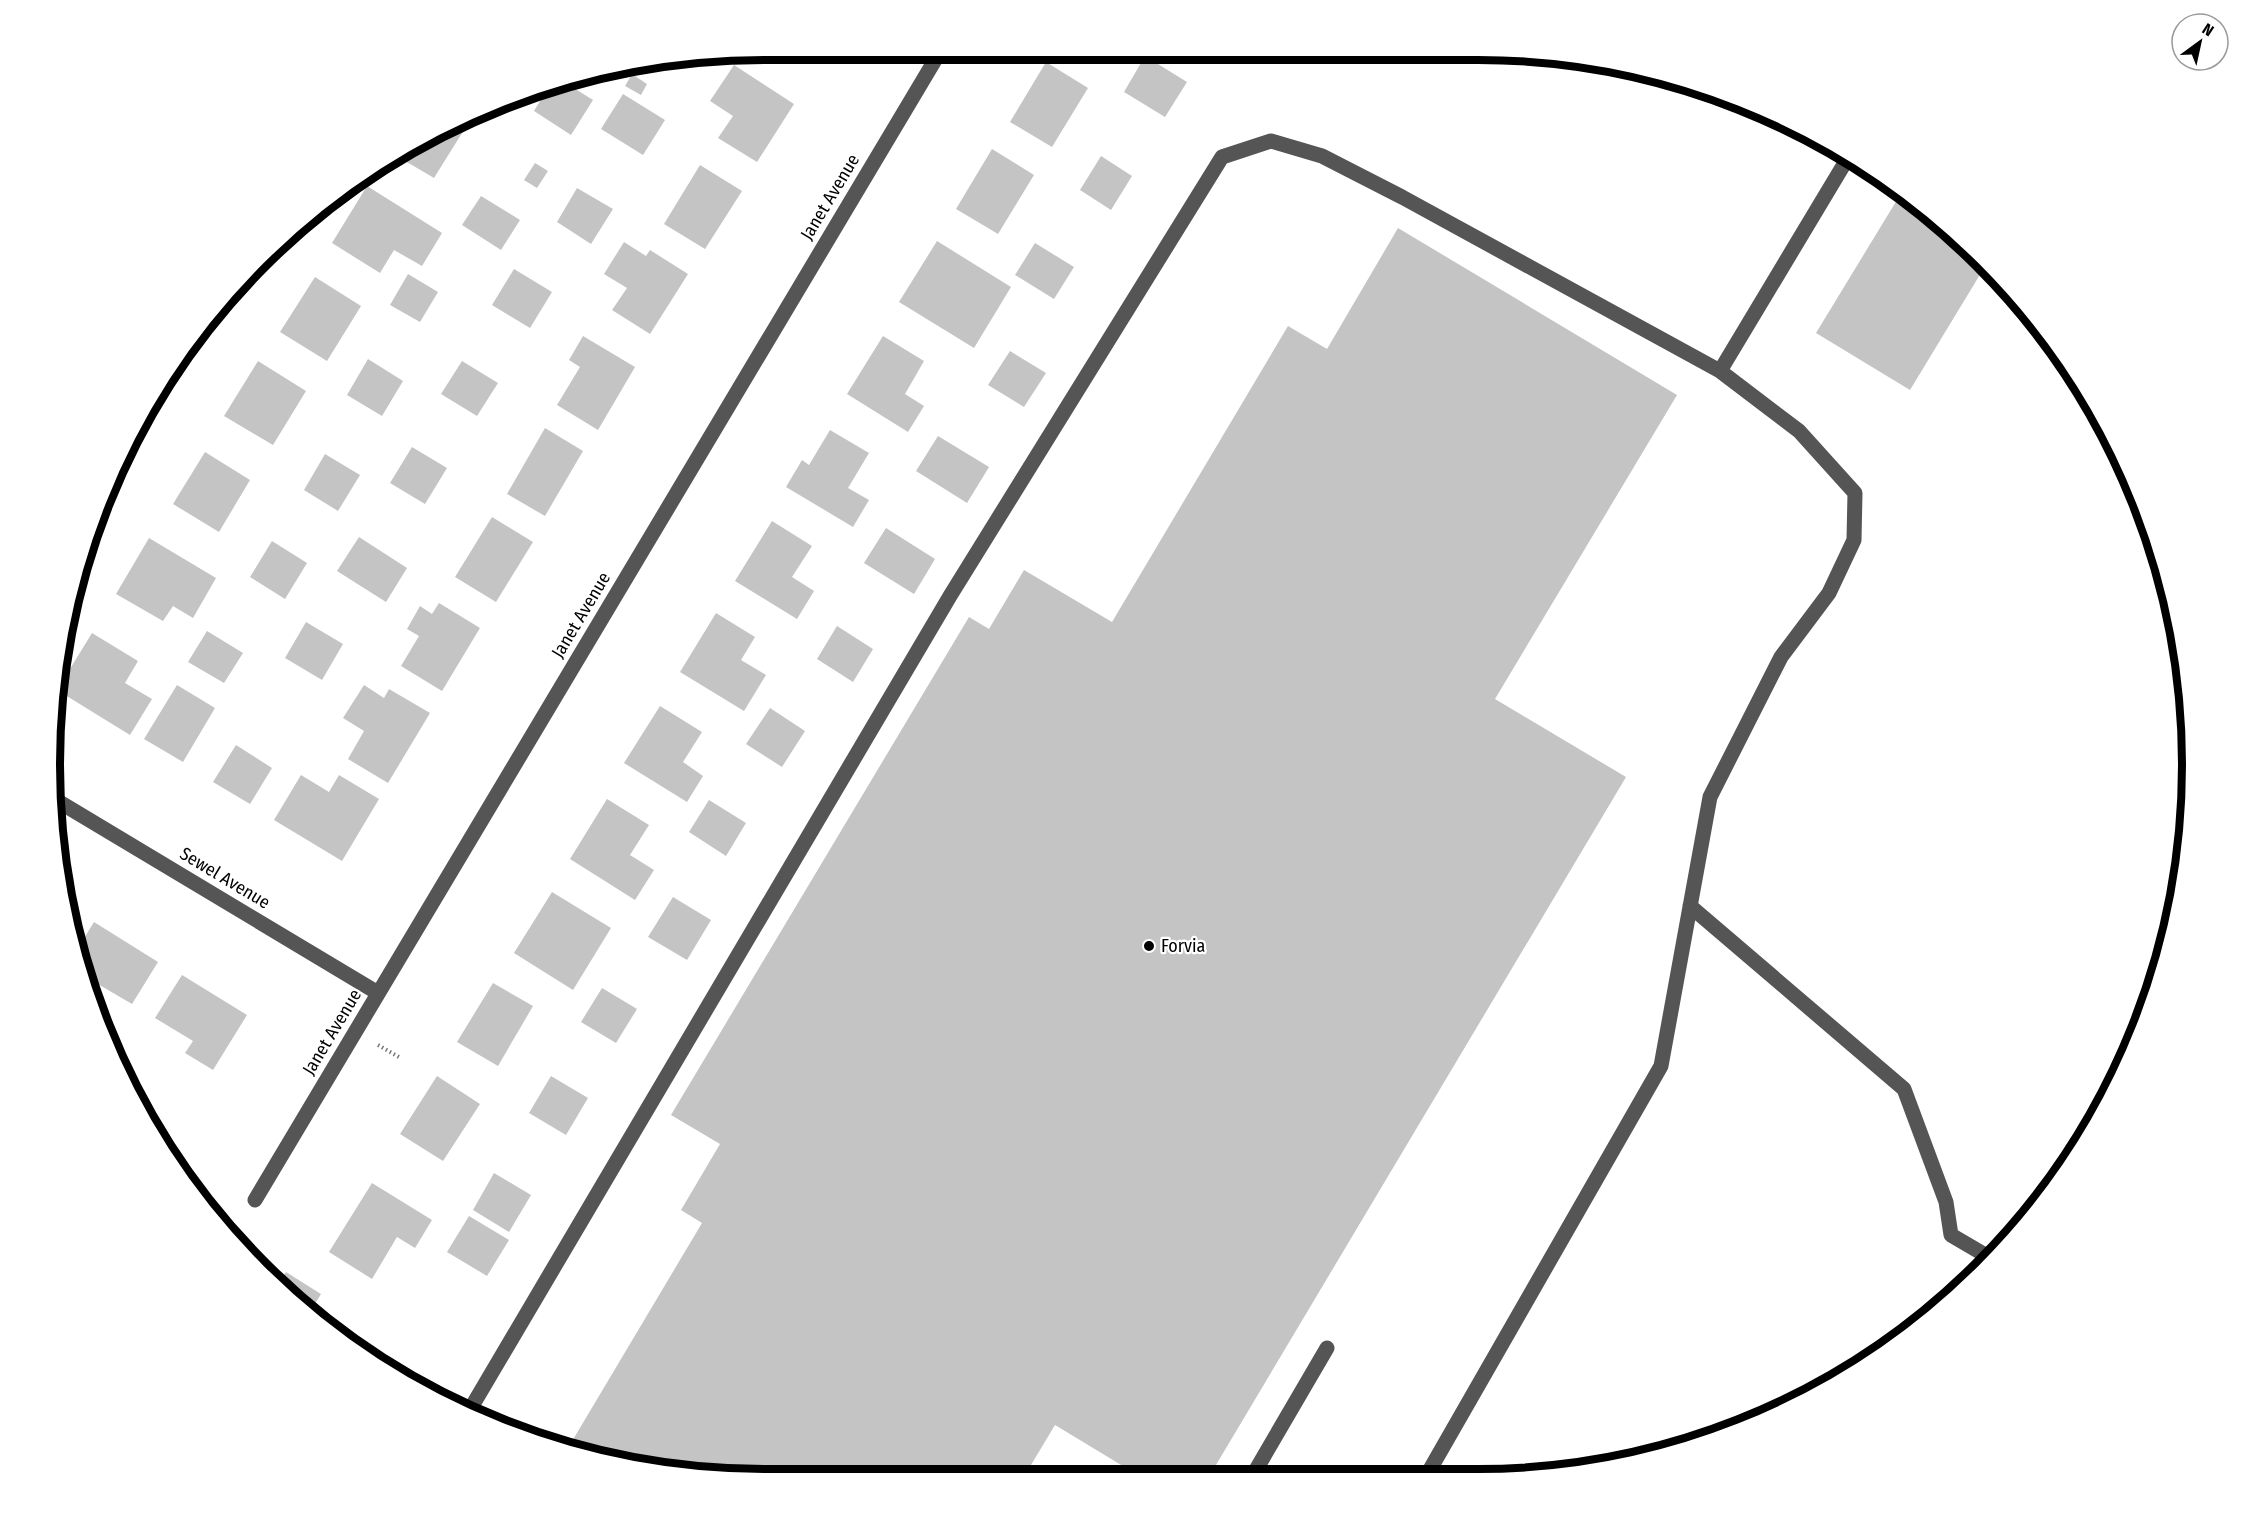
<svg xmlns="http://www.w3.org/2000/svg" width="2242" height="1529" font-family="'Fira Sans Condensed',sans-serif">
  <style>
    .building { fill: #c4c4c4 }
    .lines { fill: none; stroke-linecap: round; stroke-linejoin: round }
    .path { stroke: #777; stroke-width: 4; stroke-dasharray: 1.5 3; stroke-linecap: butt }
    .minor { stroke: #555; stroke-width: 15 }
    .poi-dot { fill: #000; stroke: #fff; stroke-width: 2 }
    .labels { text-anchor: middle; stroke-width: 4.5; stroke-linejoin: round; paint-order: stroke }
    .street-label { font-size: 18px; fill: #000; stroke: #fff }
    .poi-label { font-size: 18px; fill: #000; stroke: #fff; text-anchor: start }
    .rim { fill: none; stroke: #000; stroke-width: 8 }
  </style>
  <rect width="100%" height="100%" fill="#fff"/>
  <path class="building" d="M796 50H824L817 62Z
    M1145 56 1187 82 1165 117 1124 92Z
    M1046 62 1088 88 1052 147 1010 122Z
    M734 65 794 104 757 162 718 138 733 116 710 101Z
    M632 74 647 84 641 95 625 86Z
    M561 80 593 100 571 135 534 111 551 83Z
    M623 94 665 120 643 155 601 129Z
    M460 121 467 125 434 178 395 155Z
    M992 149 1034 175 998 234 956 209Z
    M1101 156 1132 176 1111 210 1080 190Z
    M535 163 548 171 537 188 524 180Z
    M700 165 742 191 705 249 664 224Z
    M367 186 442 233 422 266 394 250 380 273 332 243Z
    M577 188 613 209 591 244 557 222Z
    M1900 195 1987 263 1910 390 1816 333Z
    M481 196 520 220 501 250 462 225Z
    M1398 228 1677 395 1495 699 1626 777 1207 1480H1146L1055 1425 1022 1480H764L625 1466 568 1448 702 1223 681 1210 720 1144 671 1115 969 617 989 629 1024 570 1112 622 1288 326 1327 349Z
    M937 241 1011 287 974 348 899 302Z
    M624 242 646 256 650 250 688 274 650 334 612 310 627 288 604 274Z
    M1035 243 1074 267 1054 299 1015 275Z
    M514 269 552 292 530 328 492 305Z
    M408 274 438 292 420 322 390 305Z
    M315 277 361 306 327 361 280 332Z
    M583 336 635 367 598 430 557 405 580 367 569 360Z
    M883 336 924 361 905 394 924 406 908 432 847 394Z
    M1010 351 1046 373 1024 407 988 385Z
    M368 359 403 381 382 416 347 395Z
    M258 361 306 391 273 445 224 416Z
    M462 361 498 383 477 416 441 394Z
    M545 428 583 451 545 516 507 494Z
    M830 430 869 453 848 488 869 500 853 527 786 487 802 460 809 465Z
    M938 436 989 467 967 503 916 471Z
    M412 447 447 468 425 504 390 483Z
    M205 452 250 480 219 532 173 504Z
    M325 454 360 475 338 511 304 490Z
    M492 517 533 542 496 602 455 577Z
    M772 521 812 546 792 577 814 591 797 619 735 581Z
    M886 528 935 559 914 594 864 563Z
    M359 537 407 568 386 602 337 571Z
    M149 538 216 578 193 618 173 606 163 621 116 594Z
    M272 541 307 563 285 599 250 577Z
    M439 603 480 628 442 691 401 666 419 636 407 629 420 606 432 614Z
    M716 613 755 637 741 660 766 675 744 711 680 672Z
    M306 622 343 644 322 680 285 658Z
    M837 626 873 649 853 682 817 659Z
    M207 631 243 653 224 683 188 662Z
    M92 633 138 661 125 683 152 699 130 735 57 690Z
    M177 685 215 708 183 762 144 739Z
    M364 685 384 698 389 689 430 713 388 783 348 759 364 731 343 718Z
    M660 706 702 732 683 762 703 776 687 802 624 763Z
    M770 708 805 731 782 767 746 744Z
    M236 745 272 768 250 804 213 782Z
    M301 775 329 792 339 775 379 799 342 861 274 820Z
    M607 799 649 825 630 855 654 870 635 900 570 859Z
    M709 800 746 823 726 856 689 832Z
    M552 892 611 928 573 990 514 953Z
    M673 897 711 920 687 960 648 937Z
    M94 922 158 962 132 1004 91 980 90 982 78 948Z
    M182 975 247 1015 213 1070 185 1053 193 1041 155 1018Z
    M493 983 533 1006 498 1066 457 1042Z
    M602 988 637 1009 616 1043 581 1022Z
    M437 1076 480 1104 443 1161 400 1134Z
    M551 1076 588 1098 566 1135 529 1113Z
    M494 1173 531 1195 509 1232 473 1210Z
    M372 1183 432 1220 415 1248 397 1237 372 1279 329 1252Z
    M469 1216 509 1240 487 1276 447 1252Z
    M286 1272 321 1294 310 1312 277 1285Z"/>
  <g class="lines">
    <path class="path" d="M378 1045 399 1057"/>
    <path class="minor" d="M1720 371 1849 156
      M51 797 378 993
      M1690 906 1904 1089 1946 1202 1951 1235 1992 1259
      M255 1200 941 50
      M468 1413 950 596 1222 157 1271 141 1322 156 1402 197 1720 371 1799 431 1855 493 1854 540 1829 593 1781 657 1710 797 1661 1066 1424 1480
      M1250 1480 1327 1348"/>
  </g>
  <circle class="poi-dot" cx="1149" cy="946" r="6"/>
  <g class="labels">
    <g class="street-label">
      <text transform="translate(830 197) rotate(-59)" y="6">Janet Avenue</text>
      <text transform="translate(581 615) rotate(-59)" y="6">Janet Avenue</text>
      <text transform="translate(225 878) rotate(31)" y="6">Sewel Avenue</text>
      <text transform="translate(332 1032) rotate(-59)" y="6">Janet Avenue</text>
    </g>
    <g class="poi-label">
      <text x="1161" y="952">Forvia</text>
    </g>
  </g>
  <path d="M0 0H2242V1529H0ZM764 60H1478A704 704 0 0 1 2182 764V765A704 704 0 0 1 1478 1469H764A704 704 0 0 1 60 765V764A704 704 0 0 1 764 60Z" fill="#fff" fill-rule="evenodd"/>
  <path class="rim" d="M764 60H1478A704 704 0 0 1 2182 764V765A704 704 0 0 1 1478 1469H764A704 704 0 0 1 60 765V764A704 704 0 0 1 764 60Z"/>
  <g transform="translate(2200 42) rotate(33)"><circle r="28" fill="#ffffff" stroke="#999999" stroke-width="1.5"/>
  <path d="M0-4.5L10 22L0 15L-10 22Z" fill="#000000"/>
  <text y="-9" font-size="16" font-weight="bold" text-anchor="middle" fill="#000000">N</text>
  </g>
</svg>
